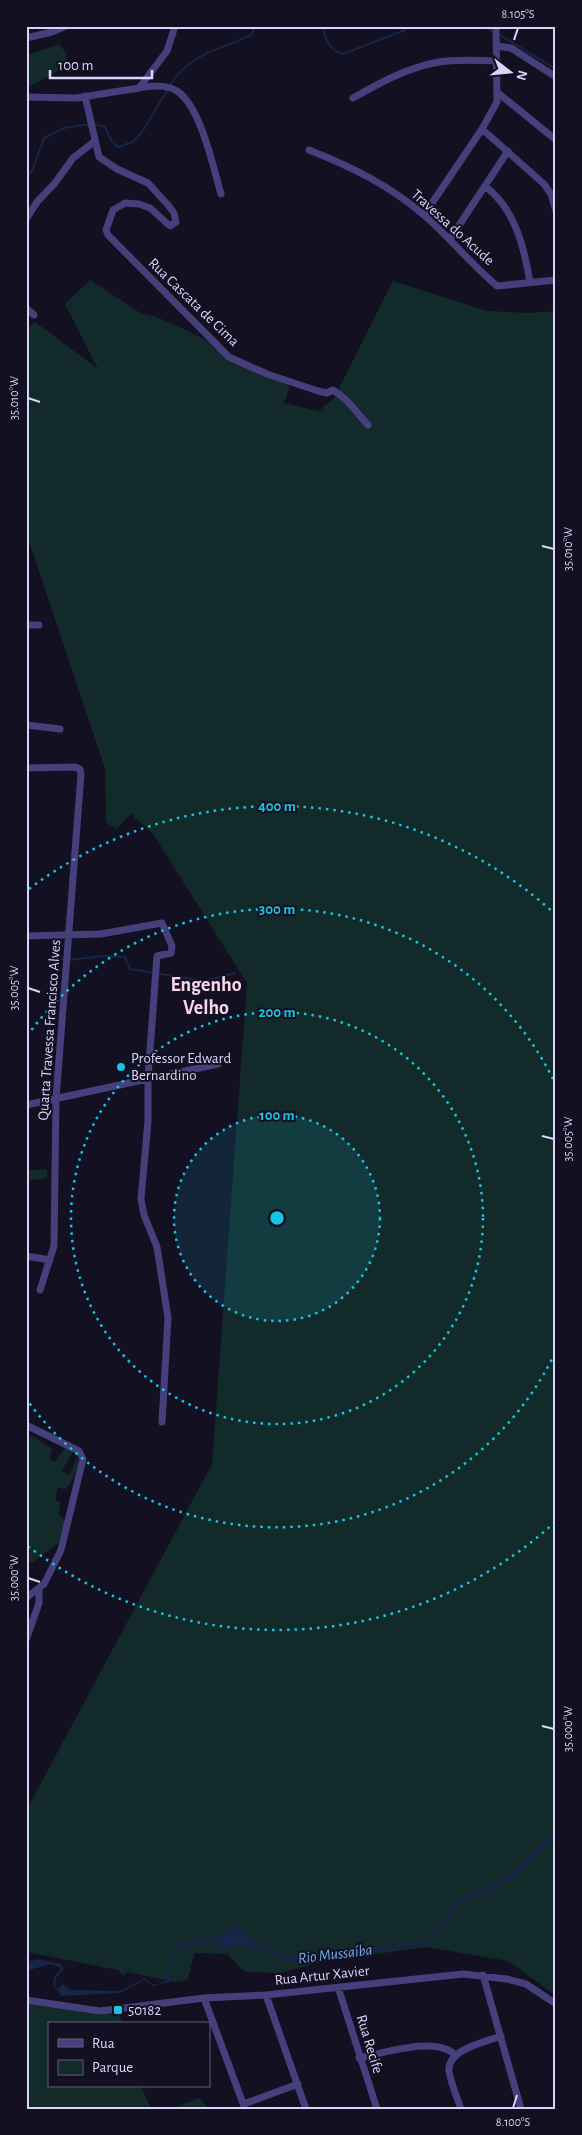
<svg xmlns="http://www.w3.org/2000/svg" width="582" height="2135" font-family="'Alegreya Sans',sans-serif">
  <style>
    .green { fill: #132a2a }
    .water { fill: #152646 }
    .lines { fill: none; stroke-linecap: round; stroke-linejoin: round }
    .stream { stroke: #152646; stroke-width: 2 }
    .street { stroke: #45407b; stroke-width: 7 }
    .ticks { fill: none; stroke: #dad4fa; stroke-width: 2 }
    .ring { fill: none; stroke: #18c4e3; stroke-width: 2.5; stroke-dasharray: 2.5 5 }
    .poi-dot { fill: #18c4e3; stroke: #131021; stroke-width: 2 }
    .labels { text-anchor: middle; stroke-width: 4; stroke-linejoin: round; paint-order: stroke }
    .street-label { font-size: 15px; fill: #dad4fa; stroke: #131021 }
    .poi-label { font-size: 15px; fill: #dad4fa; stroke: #131021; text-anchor: start }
    .water-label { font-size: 16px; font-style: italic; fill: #6dadf0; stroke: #131021 }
    .district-label { font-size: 20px; font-weight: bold; fill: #fbd6eb; stroke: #131021 }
    .centre { fill: #18c4e3; stroke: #131021; stroke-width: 2.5 }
    .ring-label { font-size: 15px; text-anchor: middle; font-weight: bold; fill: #18c4e3; stroke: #131021; stroke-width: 4; stroke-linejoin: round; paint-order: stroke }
    .neatline { fill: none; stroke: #dad4fa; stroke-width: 2 }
    .ticks-label { font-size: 12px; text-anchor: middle; fill: #dad4fa }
  </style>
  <rect width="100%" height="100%" fill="#131021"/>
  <path class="green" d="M59 44 66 53 67 66 31 86 26 81V56Z
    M90 280 142 314C164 313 264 373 290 387L284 403 319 411 334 398 393 281 487 311 530 313 556 311V1991L552 1993 508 1961 426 1947 327 1961 279 1973 245 1972 227 1954 195 1953 187 1980 175 1982 127 1972 123 1976 118 1970 26 1952V1811L212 1464 247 983 153 834 131 814 116 829 106 822 105 768 26 533V331L35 322 98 369 65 304Z
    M26 1170H47V1178L26 1181Z
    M33 1436 52 1449 49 1459 55 1462 66 1447 73 1452 62 1471 70 1475 77 1456C80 1469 73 1479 66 1489L58 1488 55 1500 60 1502 59 1515 66 1520 61 1541 32 1563 26 1559V1437Z
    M26 2002 115 2011 121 2019V2024H49V2086H141L151 2109H26Z
    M199 2098 209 2109H171Z"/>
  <path class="water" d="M556 1830V1837L509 1881 458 1905 432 1941 426 1944C394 1949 361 1955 328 1959 317 1960 305 1963 294 1962 272 1961 246 1935 226 1950L221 1949 217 1942H205L176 1949 170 1982 153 1986 144 1980 120 1993 61 1996 53 1985 54 1977 60 1970V1967L50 1964 26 1971V1962L37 1959 61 1964 64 1969 56 1978 55 1986 58 1989 63 1984 72 1990 120 1991 145 1978 152 1984H160L168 1979 174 1947 205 1937 218 1938 233 1927C243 1929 245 1936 253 1941 266 1950 279 1954 295 1956L427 1941 455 1903 506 1878Z"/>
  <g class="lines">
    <path class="stream" d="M322 26C326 40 328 49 343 54L405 30 406 26
      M483 26 494 32
      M498 34 556 69
      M170 85C192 51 219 51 251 35L255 26
      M94 124 105 127 111 140 118 147 133 142 142 132 168 89
      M26 178 32 171 44 138 64 128 89 124
      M62 959 69 960 103 956 125 957 130 969 204 981 235 973"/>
    <path class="street" d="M26 38 52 32 66 26
      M497 46 511 48 556 77
      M139 88C151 86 166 84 177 91 201 107 213 167 221 194
      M498 93 556 140
      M85 96 99 157 117 169 148 183 168 205 174 213 176 222 170 226 150 208 139 204 125 203 113 210 106 230 108 235 229 357 267 374 318 391 327 393 333 390C349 400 355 411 368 425
      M26 97 76 98 139 88 167 51 175 26
      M353 98C379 83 409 67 439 62 458 59 477 60 497 61
      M482 129 544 184 551 194 556 211
      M309 150C352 167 391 186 426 217 451 239 472 265 497 286L556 280
      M486 187C515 209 524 247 530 282
      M424 215 482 129 497 102 496 26
      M26 219 37 202 55 183 73 158 95 141
      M450 239 508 151
      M26 308 34 315
      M26 625H39
      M26 725 60 729
      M26 768 75 767 80 769 81 774 56 1099 54 1246 40 1290
      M26 936 101 934 162 923 172 946 171 953 157 956 148 1077V1121L141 1199 144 1215 157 1247 168 1318 162 1422
      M26 1105 218 1064
      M26 1256 50 1260
      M26 1425 79 1451 83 1459 61 1550 44 1584 26 1598
      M26 1640 39 1603V1588
      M483 1975 521 2109
      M338 1987 377 2109
      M266 1995 306 2109
      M204 1998 245 2109
      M26 2000 100 2011 204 1998 266 1995 463 1974 507 1979 526 1984 556 2004
      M359 2058C384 2053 438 2035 456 2056
      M244 2104 298 2084
      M461 2109C457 2097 451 2084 449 2071 447 2049 486 2042 501 2036"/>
  </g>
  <path class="ticks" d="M514 40 518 28M28 398 40 402M542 546 554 549M28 988 40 992M542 1136 554 1139M28 1578 40 1582M542 1726 554 1729M513 2108 517 2095"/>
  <circle cx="277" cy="1218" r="103" fill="#18c4e3" fill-opacity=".12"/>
  <g class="ring">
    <circle cx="277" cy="1218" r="103"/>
    <circle cx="277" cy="1218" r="206"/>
    <path d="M555 1353A309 309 0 0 1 27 1400M27 1036A309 309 0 0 1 555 1083"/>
    <path d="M555 1522A412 412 0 0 1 29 1547M29 889A412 412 0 0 1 555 914"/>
  </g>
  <g class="poi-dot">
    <circle cx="121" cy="1067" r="5"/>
    <rect x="113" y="2005" width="10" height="10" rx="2.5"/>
  </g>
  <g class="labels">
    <g class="street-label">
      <text transform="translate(453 227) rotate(42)" y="5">Travessa do Acude</text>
      <text transform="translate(194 302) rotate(44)" y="5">Rua Cascata de Cima</text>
      <text transform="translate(49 1030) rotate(-86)" y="5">Quarta Travessa Francisco Alves</text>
      <text transform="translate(322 1975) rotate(-6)" y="5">Rua Artur Xavier</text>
      <text transform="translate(370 2044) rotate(73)" y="5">Rua Recife</text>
    </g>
    <g class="poi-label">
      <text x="131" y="1063">Professor Edward<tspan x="131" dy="17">Bernardino</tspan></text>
      <text x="128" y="2015">50182</text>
    </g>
    <g class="water-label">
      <text transform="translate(335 1953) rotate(-7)" y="6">Rio Mussaíba</text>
    </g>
    <g class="district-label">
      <text x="206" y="991">Engenho<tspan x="206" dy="23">Velho</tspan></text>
    </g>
  </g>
  <circle cx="277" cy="1218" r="8" class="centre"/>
  <g class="ring-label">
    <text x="277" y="811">400 m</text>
    <text x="277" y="914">300 m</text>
    <text x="277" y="1017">200 m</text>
    <text x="277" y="1120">100 m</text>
  </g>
  <rect width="582" height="2135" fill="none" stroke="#131021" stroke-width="55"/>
  <rect x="48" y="2022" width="162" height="65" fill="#131021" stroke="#635e78"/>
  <rect x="58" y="2039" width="25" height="8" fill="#45407b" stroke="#635e78"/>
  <text x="92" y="2048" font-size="15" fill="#dad4fa">Rua</text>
  <rect x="58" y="2060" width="25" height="15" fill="#132a2a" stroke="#635e78"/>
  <text x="92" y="2072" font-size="15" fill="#dad4fa">Parque</text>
  <g transform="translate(510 72) rotate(106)" stroke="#131021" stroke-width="4" paint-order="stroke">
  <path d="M0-4L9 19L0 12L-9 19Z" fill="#dad4fa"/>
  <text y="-8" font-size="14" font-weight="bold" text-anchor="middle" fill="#dad4fa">N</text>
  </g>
  <path d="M50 70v8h102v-8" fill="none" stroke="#dad4fa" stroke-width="2.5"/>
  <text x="58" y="70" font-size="15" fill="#dad4fa" stroke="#131021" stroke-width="4" paint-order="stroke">100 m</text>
  <rect x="28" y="28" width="526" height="2080" class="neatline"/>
  <g class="ticks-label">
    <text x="518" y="18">8.105°S</text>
    <text transform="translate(14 398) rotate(-90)" y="4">35.010°W</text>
    <text transform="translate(568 549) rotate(-90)" y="4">35.010°W</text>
    <text transform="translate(14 988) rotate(-90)" y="4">35.005°W</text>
    <text transform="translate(568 1139) rotate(-90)" y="4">35.005°W</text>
    <text transform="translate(14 1578) rotate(-90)" y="4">35.000°W</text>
    <text transform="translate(568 1729) rotate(-90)" y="4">35.000°W</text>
    <text x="513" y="2126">8.100°S</text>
  </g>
</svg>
